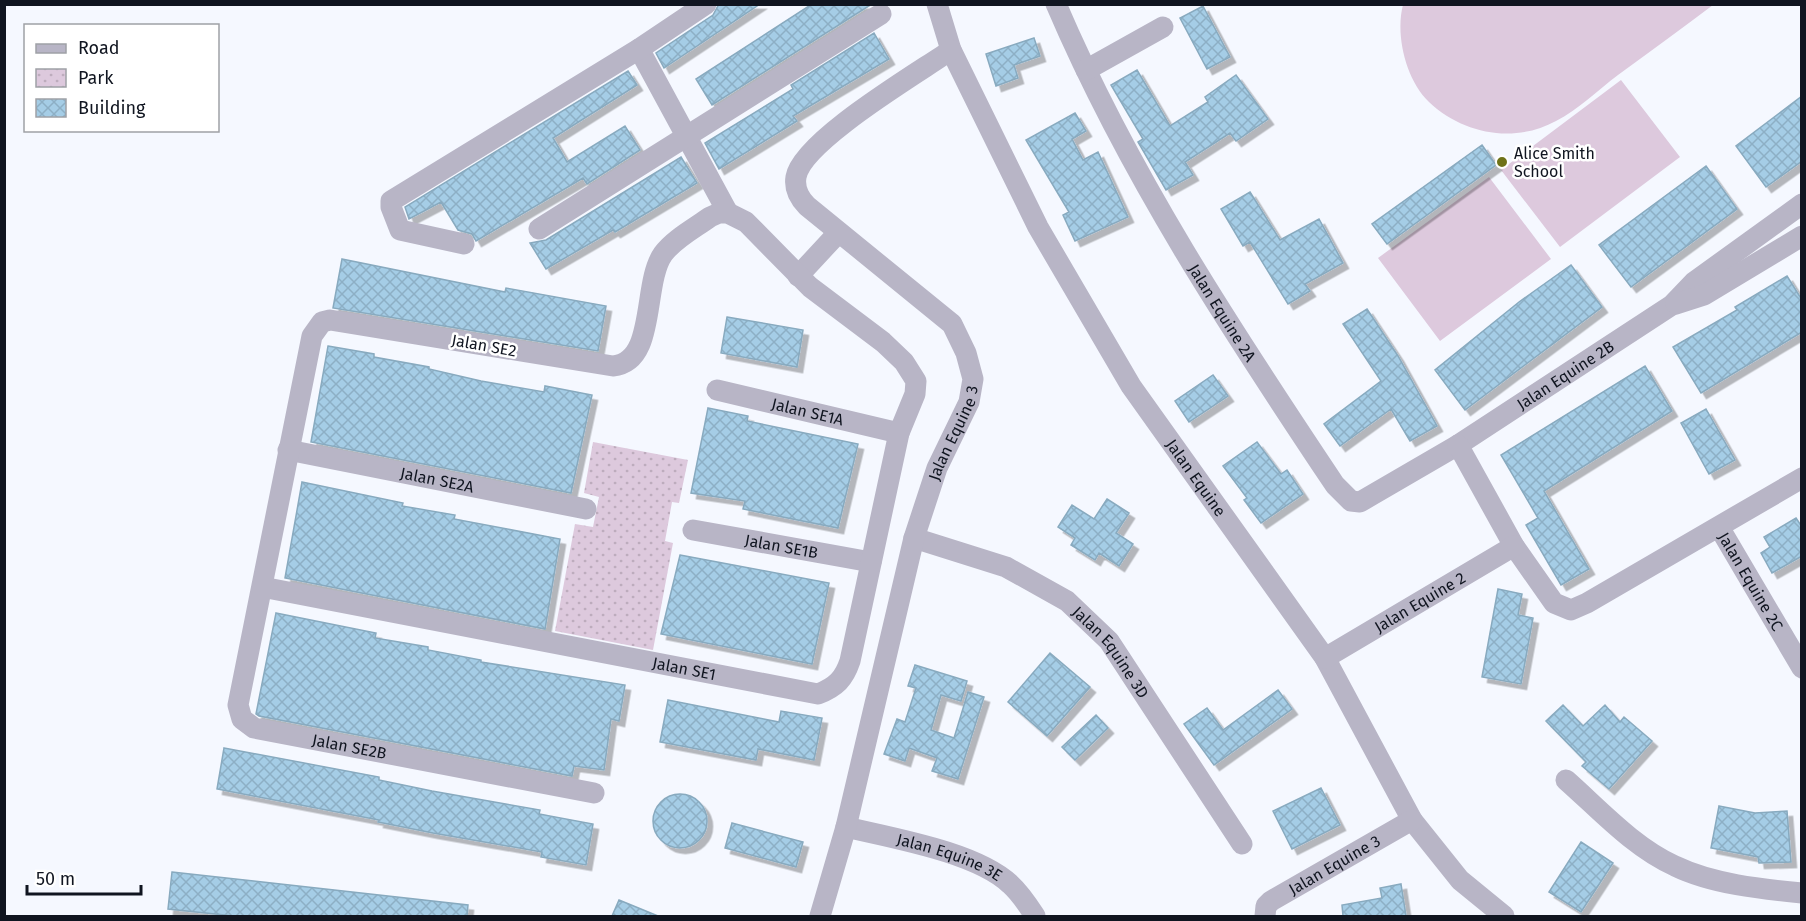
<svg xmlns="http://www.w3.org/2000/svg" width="1806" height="921" font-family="'Fira Sans',sans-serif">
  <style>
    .grass { fill: #ddc9dd }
    .park { fill: url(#park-dots) }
    .building { fill: url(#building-cross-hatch); stroke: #88aabf; stroke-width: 1.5; filter: url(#shadow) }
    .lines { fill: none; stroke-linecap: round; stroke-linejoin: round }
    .minor { stroke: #b8b5c6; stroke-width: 21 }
    .poi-dot { fill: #6e7219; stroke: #fff; stroke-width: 2 }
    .labels { text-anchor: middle; stroke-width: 5; stroke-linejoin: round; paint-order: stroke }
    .poi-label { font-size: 16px; fill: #101520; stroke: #fff; text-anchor: start }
    .street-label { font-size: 16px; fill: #101520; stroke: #fff }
  </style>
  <defs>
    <pattern id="park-dots" width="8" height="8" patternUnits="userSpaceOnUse" patternTransform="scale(1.5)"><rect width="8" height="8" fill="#ddc9dd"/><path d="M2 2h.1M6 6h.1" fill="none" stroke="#bdacbd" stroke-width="1.8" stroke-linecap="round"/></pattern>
    <pattern id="building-cross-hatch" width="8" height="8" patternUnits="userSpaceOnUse" patternTransform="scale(1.5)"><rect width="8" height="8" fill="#a5cde6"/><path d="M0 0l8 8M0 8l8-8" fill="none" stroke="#8dafc5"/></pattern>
    <filter id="shadow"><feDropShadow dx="5.5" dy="5.5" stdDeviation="0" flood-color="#0004"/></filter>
  </defs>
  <rect width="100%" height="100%" fill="#f5f8ff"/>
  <path class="grass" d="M1403 5V4L1713 5C1682 28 1650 52 1618 75 1598 90 1578 110 1556 121 1514 144 1463 134 1429 102 1406 80 1395 35 1403 5Z
    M1621 80 1680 157 1560 247 1501 170Z
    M1489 177 1551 259 1440 341 1378 258Z"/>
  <path class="park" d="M593 442 688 460 679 503 672 502 665 541 673 543 653 650 555 631 575 524 593 527 599 497 584 493Z"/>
  <path class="building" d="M719 4H760L664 68 656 53 713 15Z
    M812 4H872L712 105 696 79Z
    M1203 6 1230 57 1207 69 1180 18Z
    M874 33 889 59 793 116 797 121 719 169 705 143 793 89 791 85Z
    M1034 38 1040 56 1014 65 1018 78 996 86 986 54Z
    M1137 70 1170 126 1208 102 1205 97 1236 75 1268 119 1236 141 1230 133 1185 162 1193 175 1166 190 1138 142 1143 139 1111 85Z
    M628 71 637 85 553 138 567 162 625 126 640 150 587 184 583 178 476 241 472 234 458 230 441 202 409 219 405 207Z
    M1802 96V161L1766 187 1736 146Z
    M1075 113 1086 131 1072 139 1083 160 1098 152 1128 217 1075 241 1063 215 1069 212 1026 140Z
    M1482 145 1496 165 1387 244 1372 224Z
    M681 157 697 183 615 232 613 230 546 269 530 243 546 240Z
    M1706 166 1737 209 1631 287 1599 245Z
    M1250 192 1280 240 1319 219 1343 263 1305 284 1310 291 1288 304 1250 242 1243 246 1221 209Z
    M342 259 505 292 506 288 606 306 598 351 333 308Z
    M1571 265 1602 307 1465 410 1435 370 1519 302Z
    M1787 276 1802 300V332L1701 393 1673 347 1737 310 1735 307Z
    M1367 309 1398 356 1437 426 1410 441 1391 409 1340 446 1324 424 1381 381 1343 324Z
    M727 317 803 330 797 367 721 353Z
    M328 346 374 354V357L429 367V369L481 381 544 392 545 386 592 395 571 493 311 442Z
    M1645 366 1672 411 1544 491 1589 569 1561 585 1526 525 1538 518 1501 455Z
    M1213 375 1228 396 1189 422 1175 401Z
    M708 408 748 416 747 421 858 444 838 528 743 509 745 501 691 493Z
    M1706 409 1735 460 1709 474 1681 423Z
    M1257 442 1281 474 1287 470 1303 494 1261 523 1244 500 1247 498 1223 466Z
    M302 482 403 503 402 506 455 515 454 519 560 539 545 629 285 578Z
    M1107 499 1129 513 1116 533 1133 544 1119 566 1099 553 1095 560 1071 545 1075 538 1058 527 1072 505 1094 519Z
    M1796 518 1802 527V556L1772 573 1761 553 1770 547 1764 537Z
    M680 555 829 583 812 664 661 634Z
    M1498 589 1522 594 1518 615 1533 618 1521 684 1482 677Z
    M276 613 376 633 375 638 428 647V650L481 660V662L625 685 619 721 611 719 604 770 574 766 572 776 259 716 256 714Z
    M1050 653 1090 687 1047 736 1008 702Z
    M915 665 967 681 961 701 941 695 931 730 954 738 968 692 984 697 958 779 932 771 937 758 909 748 905 761 884 754 897 719 905 722 916 688 908 686Z
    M1278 690 1292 709 1214 765 1184 724 1207 708 1223 730Z
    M668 700 779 722 781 711 822 718 814 760 758 749 756 760 660 742Z
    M1563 705 1583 726 1605 705 1620 722 1624 717 1652 741 1609 789 1582 766 1586 762 1546 721Z
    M1096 715 1108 728 1075 760 1062 747Z
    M224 748 379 777V780L432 791 540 810 539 814 593 824 586 865 541 857 542 852 433 833 378 822 379 820 217 789Z
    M1321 788 1340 825 1292 849 1273 811Z
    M653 821a27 27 0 1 1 54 0a27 27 0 1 1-54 0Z
    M1719 806 1755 813 1787 811 1791 862 1759 863 1758 857 1711 848Z
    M732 823 803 842 796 867 725 848Z
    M1581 842 1613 863 1581 912 1549 892Z
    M172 872 468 905 467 916H234L168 909Z
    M1401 884 1406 916H1343L1342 905 1382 898 1380 888Z
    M619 900 658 916H612Z"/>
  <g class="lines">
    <g class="minor">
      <path id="s1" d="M937 4 951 50 1038 227 1131 386 1325 658 1412 820 1460 880 1504 916"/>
      <path id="s2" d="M1056 4C1129 175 1232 331 1335 485L1351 501 1360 502 1372 495 1458 445 1672 305 1694 282 1802 204"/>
      <path d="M639 49 728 213"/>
      <path d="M1086 70 1163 27"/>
      <path d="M539 229 881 14"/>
      <path d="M464 244 400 230 391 207V201L639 49 706 4"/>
      <path d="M798 276 838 233"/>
      <path d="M1676 304 1704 295 1802 236"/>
      <path id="s3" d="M717 390 899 433"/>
      <path d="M1458 445 1514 546 1554 603 1571 610 1587 603 1802 478"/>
      <path id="s4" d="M288 450 586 509"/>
      <path id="s5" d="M1719 527 1802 668"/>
      <path id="s6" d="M693 530 871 562"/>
      <path id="s7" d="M914 538 1006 567 1067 601 1109 641 1242 844"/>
      <path id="s8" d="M262 587 818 694C836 687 844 679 850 661L899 433 915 394 916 381 904 362 883 342 810 287 746 222 728 213H719L710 217C695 228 674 239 663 254 642 284 657 362 613 366L330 320 322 322 312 336 238 705 242 719 254 728 594 793"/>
      <path id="s9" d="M1325 658 1514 546"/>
      <path d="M1566 780C1599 809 1633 847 1675 866 1712 884 1761 889 1802 893"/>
      <path id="s10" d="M846 827C892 838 976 852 1010 884 1020 893 1028 905 1035 916"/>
      <path id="s11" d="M820 916 846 827 914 538 937 468 969 402 973 379 966 353 952 324 807 206C799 198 794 189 796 177 802 141 918 73 951 50"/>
      <path id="s12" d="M1265 916 1266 906 1271 901 1412 820"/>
    </g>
  </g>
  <circle class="poi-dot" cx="1502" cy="162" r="6"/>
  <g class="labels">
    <g class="poi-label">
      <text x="1514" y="159">Alice Smith<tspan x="1514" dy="18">School</tspan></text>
    </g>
    <g class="street-label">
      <text dy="6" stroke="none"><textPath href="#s2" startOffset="351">Jalan Equine 2A</textPath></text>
      <text transform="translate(484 345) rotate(10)" y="6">Jalan SE2</text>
      <text dy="6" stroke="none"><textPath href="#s2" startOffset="830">Jalan Equine 2B</textPath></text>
      <text dy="6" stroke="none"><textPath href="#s3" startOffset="93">Jalan SE1A</textPath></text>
      <text dy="6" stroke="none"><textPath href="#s11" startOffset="502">Jalan Equine 3</textPath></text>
      <text dy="6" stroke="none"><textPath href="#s1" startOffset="542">Jalan Equine</textPath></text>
      <text dy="6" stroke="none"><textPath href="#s4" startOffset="152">Jalan SE2A</textPath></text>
      <text dy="6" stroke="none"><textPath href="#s6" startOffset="90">Jalan SE1B</textPath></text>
      <text dy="6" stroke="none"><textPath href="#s5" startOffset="63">Jalan Equine 2C</textPath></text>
      <text dy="6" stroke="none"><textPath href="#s9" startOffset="110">Jalan Equine 2</textPath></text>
      <text dy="6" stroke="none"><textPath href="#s7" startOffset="234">Jalan Equine 3D</textPath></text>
      <text dy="6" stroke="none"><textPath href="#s8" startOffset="430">Jalan SE1</textPath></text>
      <text dy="6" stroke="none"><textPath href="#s8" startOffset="2181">Jalan SE2B</textPath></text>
      <text dy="6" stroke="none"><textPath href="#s10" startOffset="108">Jalan Equine 3E</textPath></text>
      <text dy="6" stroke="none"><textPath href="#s12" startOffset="90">Jalan Equine 3</textPath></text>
    </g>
  </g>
  <rect width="1806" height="921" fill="none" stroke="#101520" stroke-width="12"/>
  <rect x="24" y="24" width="195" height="108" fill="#ffffff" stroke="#9fa1a6" stroke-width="1.5"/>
  <rect x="36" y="44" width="30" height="9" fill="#b8b5c6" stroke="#9fa1a6" stroke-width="1.5"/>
  <text x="78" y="54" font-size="18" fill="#101520">Road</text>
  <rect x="36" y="69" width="30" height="18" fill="url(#park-dots)" stroke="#9fa1a6" stroke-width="1.5"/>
  <text x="78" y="84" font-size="18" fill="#101520">Park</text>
  <rect x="36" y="99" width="30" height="18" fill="url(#building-cross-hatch)" stroke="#9fa1a6" stroke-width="1.5"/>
  <text x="78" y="114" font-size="18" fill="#101520">Building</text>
  <path d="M27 885v9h114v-9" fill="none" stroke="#101520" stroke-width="3"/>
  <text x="36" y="885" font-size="18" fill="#101520" stroke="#ffffff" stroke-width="4.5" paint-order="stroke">50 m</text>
</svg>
